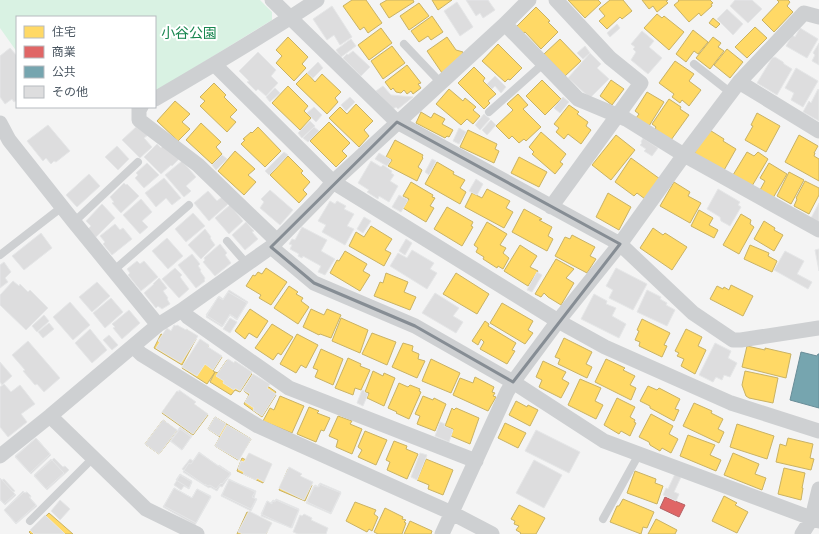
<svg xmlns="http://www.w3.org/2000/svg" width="819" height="534" font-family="Jost,'Noto Sans JP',sans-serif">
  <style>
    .green { fill: #d9f2e3 }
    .homes { fill: #ffd966; stroke: #c9b264 }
    .shops { fill: #e06666; stroke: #b36164 }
    .public { fill: #76a5af; stroke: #698d98 }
    .building { fill: #ddddde; stroke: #e5e6e7 }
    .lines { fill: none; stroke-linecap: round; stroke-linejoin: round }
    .service { stroke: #ced0d2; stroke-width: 8 }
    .minor { stroke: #ced0d2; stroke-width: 15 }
    .marked { fill: none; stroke: #868d94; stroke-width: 3; stroke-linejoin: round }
    .labels { text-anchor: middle; stroke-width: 4; stroke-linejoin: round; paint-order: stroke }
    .park-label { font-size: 14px; fill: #17864f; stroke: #fff }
  </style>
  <rect width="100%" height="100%" fill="#f4f4f4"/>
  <path class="green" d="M0 0H260L272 12V20L155 92V17H17V52L0 28Z"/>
  <path class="homes" d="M352 0H366L382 23 368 33 364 27 360 30 343 6Z
    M387 0H413L414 2 389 18 380 4Z
    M432 0H452L438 10Z
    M568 0H598L601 3 585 18Z
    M610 0H623L632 11 622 19 620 17 607 29 599 21 605 16 599 9Z
    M642 0H668L666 1 668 3 657 12 653 6 649 9Z
    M678 0H710L713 3 711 4 712 6 701 16 699 13 689 22 674 5 679 1Z
    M777 0H788L790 2 787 6 793 12 774 32 762 20 779 2Z
    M419 3 429 16 409 30 400 16Z
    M536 7 550 21 548 22 558 32 541 49 525 32 522 34 516 27Z
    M657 14 662 18 664 16 684 32 669 50 644 28Z
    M432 16 443 32 431 40 428 36 419 42 411 31Z
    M713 18 720 24 716 28 709 23Z
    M755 27 767 38 747 58 735 47Z
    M381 28 392 43 369 60 358 45Z
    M693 30 708 42 698 54 694 51 686 62 676 54Z
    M288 37 308 57 302 64 306 68 294 81 276 63 282 56 276 50Z
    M447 37 456 50 463 52 461 59 442 73 427 51Z
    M713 37 721 43 718 47 724 51 710 69 696 58Z
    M560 39 581 61 565 76 544 54Z
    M498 44 522 68 510 80 508 79 505 82 482 61Z
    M392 46 405 63 383 79 371 61Z
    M727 49 743 62 730 78 714 65Z
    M675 61 694 74 689 81 701 90 689 106 682 100 680 103 672 97 674 94 659 83Z
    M407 65 421 83 418 84 421 88 413 94 411 91 407 94 404 90 401 93 396 92 393 88 391 90 385 82Z
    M474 67 485 78 483 81 496 94 488 101 490 103 484 109 458 83Z
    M307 73 315 82 322 74 341 92 335 98 338 102 327 114 296 84Z
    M542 80 561 99 545 115 526 96Z
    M611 80 624 89 612 105 600 96Z
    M214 83 226 95 224 97 237 110 230 117 236 122 227 132 200 106 205 101 200 97Z
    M288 86 308 106 304 111 311 118 300 130 272 103Z
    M449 89 463 101 465 98 476 107 473 110 480 116 473 124 467 119 461 125 436 104Z
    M647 92 664 102 649 126 636 118 639 114 635 111Z
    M518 94 528 105 523 109 541 127 526 141 524 139 519 143 512 136 509 139 496 126 513 110 507 104Z
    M669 99 681 107 680 109 689 115 671 140 655 129 656 127 652 124Z
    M175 101 190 114 182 122 190 129 178 141 157 121Z
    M356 104 373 121 364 130 369 136 359 147 329 118 340 107 347 114Z
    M569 105 579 112 577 114 588 122 586 126 591 130 581 144 568 134 564 139 556 132 559 128 554 124Z
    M421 112 431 118 434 113 445 119 442 124 453 130 449 137 447 136 445 138 416 123Z
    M757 113 780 126 766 152 745 140 753 126 751 125Z
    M329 122 350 143 342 151 347 156 336 167 310 141Z
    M201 123 221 142 216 147 222 154 212 164 186 140Z
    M258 127 281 151 265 167 241 144 245 140 243 139 251 132 252 133Z
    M708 129 724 139 723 141 736 149 723 172 694 154Z
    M468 130 497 144 495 149 499 151 494 163 460 147Z
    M541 132 566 154 560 162 563 164 555 174 532 154 534 152 529 147Z
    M616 135 635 150 611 180 592 165Z
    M799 135 818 146 814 153H815L814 156 819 159V181L785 162Z
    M395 140 423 155 422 157 423 158 418 167 422 170 417 181 388 166 392 160 386 157Z
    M235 151 255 169 248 175 256 182 244 195 218 171Z
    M747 152 754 156 758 152 768 159 752 186 733 175Z
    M288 156 303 171 301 173 310 182 303 190 307 194 299 203 270 175Z
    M519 157 547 172 539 187 511 173Z
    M631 158 660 179 645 199 637 193 634 196 615 182Z
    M437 162 454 172 453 174 465 180 460 188 466 192 460 204 425 184Z
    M769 163 787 174 773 198 760 190 765 181 760 178Z
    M789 172 804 180 791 204 777 196Z
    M805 181 819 188V195L809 214 794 206 797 199 796 198Z
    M411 182 433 195 432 197 435 198 430 206 434 208 426 222 403 208 409 199 403 196Z
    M674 182 690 192 688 196 701 203 690 223 660 206Z
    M487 189 510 201 506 208 513 212 504 228 465 207 472 193 482 198Z
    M608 193 631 207 619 230 596 217Z
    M447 207 473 222 471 226 473 227 462 246 434 229Z
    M524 209 542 219 539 220 552 227 548 236 553 239 547 251 512 232Z
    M699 210 713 218 709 225 718 230 714 238 691 226Z
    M741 214 751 220 750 224 754 227 739 254 723 245Z
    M764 221 775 228 774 230 783 235 774 251 754 239Z
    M487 222 507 234 500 245 506 248 503 253 509 258 503 269 498 266 497 268 483 259 484 257 476 252 478 248 474 245Z
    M371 226 392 239 385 250 391 253 384 266 349 246 356 232 364 237Z
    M653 228 663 235 665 233 687 247 672 270 640 248Z
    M572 235 595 247 590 256 596 259 587 273 555 256 565 237 570 239Z
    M520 245 537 256 530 267 538 271 528 286 504 271Z
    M750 245 769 253 768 256 777 261 772 272 744 259Z
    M345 251 367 264 363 271 370 275 360 291 330 273 337 260 339 261Z
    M556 259 574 269 566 278 574 283 561 305 548 297 544 293 541 297 535 294Z
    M266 268 287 282 271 305 259 298 261 295 246 286 253 275 255 276 258 272 262 274Z
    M386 273 408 282 404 292 416 297 410 310 374 296 380 282 383 283Z
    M456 273 489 294 477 314 443 294Z
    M731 285 753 296 743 316 710 299 717 286 723 289 724 287 729 290Z
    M289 286 298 292 296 294 303 298 301 301 309 307 298 324 274 308Z
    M502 303 533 321 528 330 533 333 525 344 490 323Z
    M250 309 268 321 257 338 249 333 245 339 235 331Z
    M311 309 324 315 327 309 341 315 331 338 320 334 319 335 303 327Z
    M341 318 368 330 360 353 332 341Z
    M642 319 670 333 664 345 667 346 662 357 639 346 640 342 635 340 639 331 637 330Z
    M485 321 489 324 488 326 516 343 512 350 515 351 507 364 480 349 484 342 481 339 478 345 472 341Z
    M272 324 293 337 281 355 278 353 273 360 255 348Z
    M176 326 186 332 187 330 196 336 194 338 196 339 182 365 154 348 161 334 163 335 166 330 172 332Z
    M686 329 702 337 698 346 706 350 695 374 681 366 684 359 677 356 679 353 675 351Z
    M372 333 396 342 387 365 362 354Z
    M297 334 318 345 306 368 301 365 296 373 280 364Z
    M564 338 592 352 586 364 592 367 587 378 558 364 560 359 555 357Z
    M200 341 209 346 207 348 222 357 213 371 215 372 207 384 182 368Z
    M403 343 413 346 412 351 419 354 418 359 425 361 417 378 392 367Z
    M747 346 765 350V348L791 354 786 378 742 367Z
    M321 349 343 359 333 385 315 377 318 370 313 368Z
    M348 358 361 364 360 366 370 370 361 390 355 388 353 395 335 388Z
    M431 359 460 373 451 393 422 381Z
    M606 359 625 368 623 370 635 376 630 385 636 388 631 400 595 382Z
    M227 360 234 364 235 362 252 374 240 392 235 390 231 395 210 382 215 372 218 373Z
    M543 361 566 372 562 379 569 383 561 398 539 387 542 380 536 377Z
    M373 371 383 376 384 373 395 378 384 406 367 398 369 393 365 392Z
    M745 371 778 378 773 403 749 398 746 396 742 385Z
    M253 376 276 392 274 395H276L262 417 244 404 249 395 244 391Z
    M475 377 494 387 492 392 495 393 493 396 496 397 488 411 453 395 460 378 473 383Z
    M580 379 601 388 595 401 603 405 596 419 568 405Z
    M399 383 408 387 410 385 420 389 419 391 421 392 409 419 396 413 397 412 388 408Z
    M648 386 657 390 659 388 680 399 675 409 679 410 674 421 650 408V406L640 401Z
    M177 392 208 415 193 435 162 413Z
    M280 396 304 406 292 433 263 421 270 408 274 410Z
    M423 396 433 400 434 398 446 404 435 431 417 424 420 416 415 414Z
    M617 398 635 407 630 417 635 420 634 422 636 423 630 436 621 431 619 434 604 425Z
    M516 401 527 407 528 405 538 410 530 426 509 415Z
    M694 403 712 411 711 413 723 419 718 429 724 432 719 443 683 426Z
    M309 407 319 411 317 413 330 418 324 431 321 430 316 442 297 434Z
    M452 408 454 410 456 408 479 418 470 444 451 436 453 429 445 426Z
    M651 414 673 426 669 434 678 439 671 453 662 448 660 451 650 445 649 442 639 437Z
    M338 416 352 421 350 424 362 429 352 454 336 447 338 440 329 436Z
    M215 417 251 439 238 460 215 446 220 437 208 429Z
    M163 420 177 431 159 454 145 444Z
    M505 423 526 433 518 448 498 438Z
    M737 424 774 436 767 459 730 447Z
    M365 431 387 440 376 465 358 457 362 450 358 447Z
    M688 435 715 445 710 455 721 460 716 471 680 456Z
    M788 438 813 444 810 458 814 459 811 470 776 462 780 444 786 446Z
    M394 441 407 446 406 449 418 454 407 479 387 470 390 462 386 460Z
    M733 453 759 464 755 474 766 478 762 490 724 475Z
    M249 454 271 464 263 483 237 471 242 458 246 460Z
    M426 459 453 470 443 495 428 489 429 485 417 480Z
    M784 468 805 473 802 488H803L801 500 778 494Z
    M288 469 299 474 298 475 312 485 305 501 279 490Z
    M635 471 656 479 655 483 663 486 657 504 627 493Z
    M724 496 737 503 735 505 748 512 737 533 712 521Z
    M623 499 654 512 647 528 643 527 641 534 610 522 617 506H619Z
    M355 502 376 510 374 514 378 517 372 531 369 529 367 532 346 521Z
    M519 505 545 518 536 534H520L521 533 516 530 519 526 514 524 515 521 511 519Z
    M385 508 403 517 402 519 406 520 404 522 406 523 402 534H378L374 532Z
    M247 512 271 523 266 534H237Z
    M49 513 73 534H31L29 532Z
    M656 519 677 530 675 534H648Z
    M410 521 432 531 431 534H404Z"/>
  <path class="shops" d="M665 497 685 505 679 517 660 508Z"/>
  <path class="public" d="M801 352 817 356 818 354H819V408L790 400Z"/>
  <path class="building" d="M466 0H488L495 10 483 18 480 13 476 16Z
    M735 0H752L762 9 748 23 730 6Z
    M457 2 473 27 460 36 444 11Z
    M332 6 352 37 340 45 334 35 327 40 313 19Z
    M727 9 743 24 733 35 717 19Z
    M617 24 620 28 610 37 607 33Z
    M800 28 818 39 807 58 786 46 792 35 795 37Z
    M642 31 654 41 649 47 662 58 648 74 631 60 636 52 633 49 635 47 631 44Z
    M351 39 356 46 341 57 336 50Z
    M819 43V65L812 61 815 55 813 53Z
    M585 46 590 53 583 59 577 53Z
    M10 48 17 56V100L14 102 12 99 5 104 0 97V56Z
    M353 51 370 67 361 76 343 58 347 54 348 55Z
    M258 52 276 70 271 76 278 83 266 96 258 89 256 91 247 82 249 81 239 71Z
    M590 53 601 64 597 68 609 79 590 98 568 78Z
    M775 57 783 62 784 64 792 69 777 95 757 83 772 58Z
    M318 62 323 68 313 78 307 73Z
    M796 68 818 81 803 107 791 100 794 93 785 88Z
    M495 76 506 87 501 93 495 86 492 89 487 84Z
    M383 86 391 95 413 97 398 109 396 107 393 109 376 91Z
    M275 88 280 93 270 102 266 97Z
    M818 89 819 90V121L803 112 809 101 811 103Z
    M350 97 355 102 346 111 341 105Z
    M563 97 569 102 560 113 554 108Z
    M314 107 322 115 316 122 307 113Z
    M484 114 490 119 480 130 475 125Z
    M491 120 496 125 487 135 482 130Z
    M310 121 315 126 302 138 298 133Z
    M48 125 70 151 56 162 54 161 51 164 46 158 43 161 27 141Z
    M136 127 148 135 144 138 152 147 140 158 122 140Z
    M314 127 319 131 308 142 303 138Z
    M459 128 466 132 459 144 453 141Z
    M643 138 658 148 652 156 644 151 646 149 640 145 642 143 641 142Z
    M157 144 161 148 164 145 180 158 172 166 171 165 161 174 144 157Z
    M117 146 129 159 118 170 105 157Z
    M284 152 288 155 269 175 265 171Z
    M379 153 391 160 387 166 375 159Z
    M222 155 227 159 216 170 212 165Z
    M432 159 436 161 429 175 425 172Z
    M182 161 196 177 186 186 191 191 184 197 165 175Z
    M371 161 381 167 383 165 392 171 391 173 394 175 390 181 398 186 389 202 379 196 378 199 367 192 369 190 358 183Z
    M147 163 159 175 144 188 135 178 138 175 136 173Z
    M89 174 100 186 77 207 66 195Z
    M164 178 181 198 172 205 166 198 156 207 145 193Z
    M476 179 483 184 477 195 469 191Z
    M124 183 126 185 127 184 139 196 121 213 112 203 114 202 110 197Z
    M718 189 740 202 738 205 741 207 730 226 721 221 720 217 707 209Z
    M270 190 293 210 280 225 260 208 264 202 261 199Z
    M208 191 217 201 222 197 228 204 209 221 194 203Z
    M399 195 408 200 401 212 392 207Z
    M141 199 152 212 142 221 148 227 140 234 123 215Z
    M330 201 335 204 337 201 346 206 344 209 354 214 347 226 354 229 345 245 322 232 326 225 318 221Z
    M819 203V225L810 220Z
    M102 204 115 218 96 237 88 229 91 226 86 221Z
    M230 205 243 221 229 234 215 218Z
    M193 213 205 226 186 242 175 229Z
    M364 217 371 221 363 233 357 229Z
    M246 222 254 231 252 232 258 239 245 250 232 235Z
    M115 224 120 230 123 228 132 239 112 255 103 244 105 242 100 236Z
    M302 227 327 240 321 251 335 259 325 275 318 272 321 266 303 256 302 258 298 256 299 254 290 249 292 245 289 244 292 239 295 240Z
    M205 229 211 237 210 238 215 245 201 259 188 245Z
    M41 233 52 248 24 270 12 256Z
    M167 238 183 256 168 269 152 251Z
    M406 239 412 243 405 255 399 251Z
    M220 244 227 253 225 255 231 263 215 276 203 262 205 260 204 258Z
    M819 249V271L815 250Z
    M412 250 434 263 430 269 437 273 427 289 390 266 398 253 407 258Z
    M785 251 804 261 797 274 812 282 808 289 774 270Z
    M192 254 200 264 198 266 201 270 200 271 205 278 204 280 205 281 196 288 178 265Z
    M137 261 140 264 144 261 158 277 141 291 128 275 130 273 127 269Z
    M4 262 11 272 5 278 8 282 0 288V265Z
    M175 268 182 275 180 277 189 289 179 298 162 279Z
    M616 268 647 284 633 310 609 298 613 290 606 286Z
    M537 272 542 275 532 292 527 290Z
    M159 278 167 288 163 291 168 298 167 299 170 304 162 309 158 306 156 308 144 293 154 284H153Z
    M13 281 19 286 20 284 28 292 30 290 48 308 26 330 0 305V295Z
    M97 282 110 296 92 312 79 297Z
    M229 290 248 302 237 319 230 314 223 326 206 315 219 296 223 299Z
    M647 290 661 297 660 299 667 303 666 305 675 310 667 326 637 312Z
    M228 292 247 303 237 320 230 315 222 327 206 317 218 297 223 300Z
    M435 293 459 308 453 316 463 322 456 333 422 313Z
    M594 294 607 301 606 304 616 308 612 316 626 324 619 338 581 319Z
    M111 298 123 312 105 328 93 313Z
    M70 302 90 325 73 340 53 317Z
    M129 310 140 323 122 339 113 328 115 327 112 324Z
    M44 315 49 321 37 332 32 326Z
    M230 318 237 322 230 333 223 329Z
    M49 323 54 329 43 338 38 332Z
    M174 325 176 326 177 325 186 330V329L198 336 181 363 156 348 160 342 158 341 167 328 171 331Z
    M90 329 107 350 92 363 75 343Z
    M109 335 118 345 112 350 103 340Z
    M200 339 209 345 208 347 222 356 213 370 205 364 197 376 182 367Z
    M28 341 60 378 44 392 37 384 35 385 23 371 25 370 12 355Z
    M715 343 731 351 728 358 737 363 730 377 724 375 722 380 716 377 713 382 699 375Z
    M228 359 234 363 235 361 252 372 240 391 235 388 234 390 223 383 224 381 216 376Z
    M0 362 12 376 2 385 0 382Z
    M253 374 270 384 267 388 276 394 262 416 253 410 254 408 245 402 250 394 243 390Z
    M4 384 11 392 20 385 35 404 21 414 27 422 8 437 0 427V387Z
    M179 390 196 402 194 404 208 414 193 434 162 412 177 391 179 392Z
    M362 390 365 391 364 392 368 394 363 406 357 403Z
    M215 417 226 424 219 436 208 429Z
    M163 420 177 430 159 454 145 444Z
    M440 422 445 424 444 426 453 430 449 442 435 436Z
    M227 425 251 439 239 460 215 446Z
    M180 427 192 436 182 450 170 441Z
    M180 429 191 437 182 450 171 441Z
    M536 430 580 452 569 473 525 451Z
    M36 438 51 455 31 474 15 456Z
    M36 438 50 454 30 473 15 457Z
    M199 452 218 466 219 465 231 473 222 484 221 483 216 489 210 485 208 486 205 484V485L182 469 190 459 193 461Z
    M199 453 231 474 222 487 220 486 217 491 210 487 209 488 183 472 189 463 191 464Z
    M249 453 272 464 264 482 257 478 256 480 243 474 244 472 238 469 241 461 244 462Z
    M420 453 427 455 417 480 411 477Z
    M54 458 63 467 65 466 69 470 47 490 34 476Z
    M51 459 64 473 46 489 34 475Z
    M534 460 562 475 544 508 516 493Z
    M289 467 302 474 300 476 313 482 304 500 279 488Z
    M180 474 192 481 189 488 176 480Z
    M675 474 681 477 674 492 679 494 676 501 663 495 666 488 668 489Z
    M180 475 192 482 189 489 184 486 181 490 174 485Z
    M0 478 2 480 4 479 15 491 13 492 16 495 5 505 0 500Z
    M0 478 15 494 4 504 0 499Z
    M229 479 255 492 252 497 256 499 251 509 222 495Z
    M229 480 256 491 254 498 257 499 251 511 221 496Z
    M320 483 341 492 331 513 307 502 315 485 319 487Z
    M319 484 341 493 331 514 306 503 314 486 318 487Z
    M174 488 192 498 197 489 211 497 195 525 163 507Z
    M174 488 192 498 197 489 211 496 196 523 164 506Z
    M23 491 25 493 27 492 31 496 30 498 36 505 16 523 4 510Z
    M24 492 25 493 27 492 31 496 29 497 37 506 16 524 4 510Z
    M276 499 299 509 291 528 261 514 267 501 271 503 273 500 275 501Z
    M60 500 70 509 60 520 51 511Z
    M276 500 299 510 292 528 261 516 267 501 272 504V501L275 502Z
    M249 511 272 523 266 534H243L238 532Z
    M304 514 312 518 311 520 328 528 326 534H298L293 532 300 515 302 516Z
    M45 515 65 534H34L30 530Z"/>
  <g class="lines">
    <path class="service" d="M404 44 441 83
      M694 64 731 93
      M489 112 543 64
      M74 222 138 162
      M227 241 247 264
      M0 255 62 207
      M113 271 189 205
      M603 519 639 454
      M30 521 93 458"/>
    <path class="minor" d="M272 0 397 122 620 244 693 313 733 340H741L819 328
      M505 24 578 99 626 119 684 155 819 230
      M215 65 333 182 558 321 605 347 731 403 819 431
      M739 82 819 131
      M155 99C210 67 265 35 317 0
      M141 107 139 108V120L198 165 277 241
      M0 123 9 140 74 222 158 325
      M551 207 641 83 610 58 556 0
      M271 247 314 283 415 326 513 382 604 441 819 521
      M182 310 188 317 289 388 476 461
      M133 346 141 354 258 426 452 513 492 534
      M50 416 146 509 197 534
      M0 456 50 416 158 325 182 310 271 247 323 194 333 182 505 24 529 0
      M442 534 507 392 513 382 558 321 620 244 684 155 739 82 804 13 819 17
      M802 534 812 518 819 489"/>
  </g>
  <path class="marked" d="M397 122 620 244 513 382 415 326 314 283 271 247Z"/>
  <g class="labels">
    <g class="park-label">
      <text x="189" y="38">小谷公園</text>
    </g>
  </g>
  <rect x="16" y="16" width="140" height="92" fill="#ffffff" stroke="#b7bbc0"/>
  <rect x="24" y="26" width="20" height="12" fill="#ffd966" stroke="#b7bbc0"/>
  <text x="52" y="36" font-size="12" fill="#4a5661">住宅</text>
  <rect x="24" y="46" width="20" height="12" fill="#e06666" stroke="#b7bbc0"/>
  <text x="52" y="56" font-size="12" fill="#4a5661">商業</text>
  <rect x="24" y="66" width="20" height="12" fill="#76a5af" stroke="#b7bbc0"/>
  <text x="52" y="76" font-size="12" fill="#4a5661">公共</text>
  <rect x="24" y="86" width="20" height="12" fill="#ddddde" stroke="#b7bbc0"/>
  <text x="52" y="96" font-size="12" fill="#4a5661">その他</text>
</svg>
